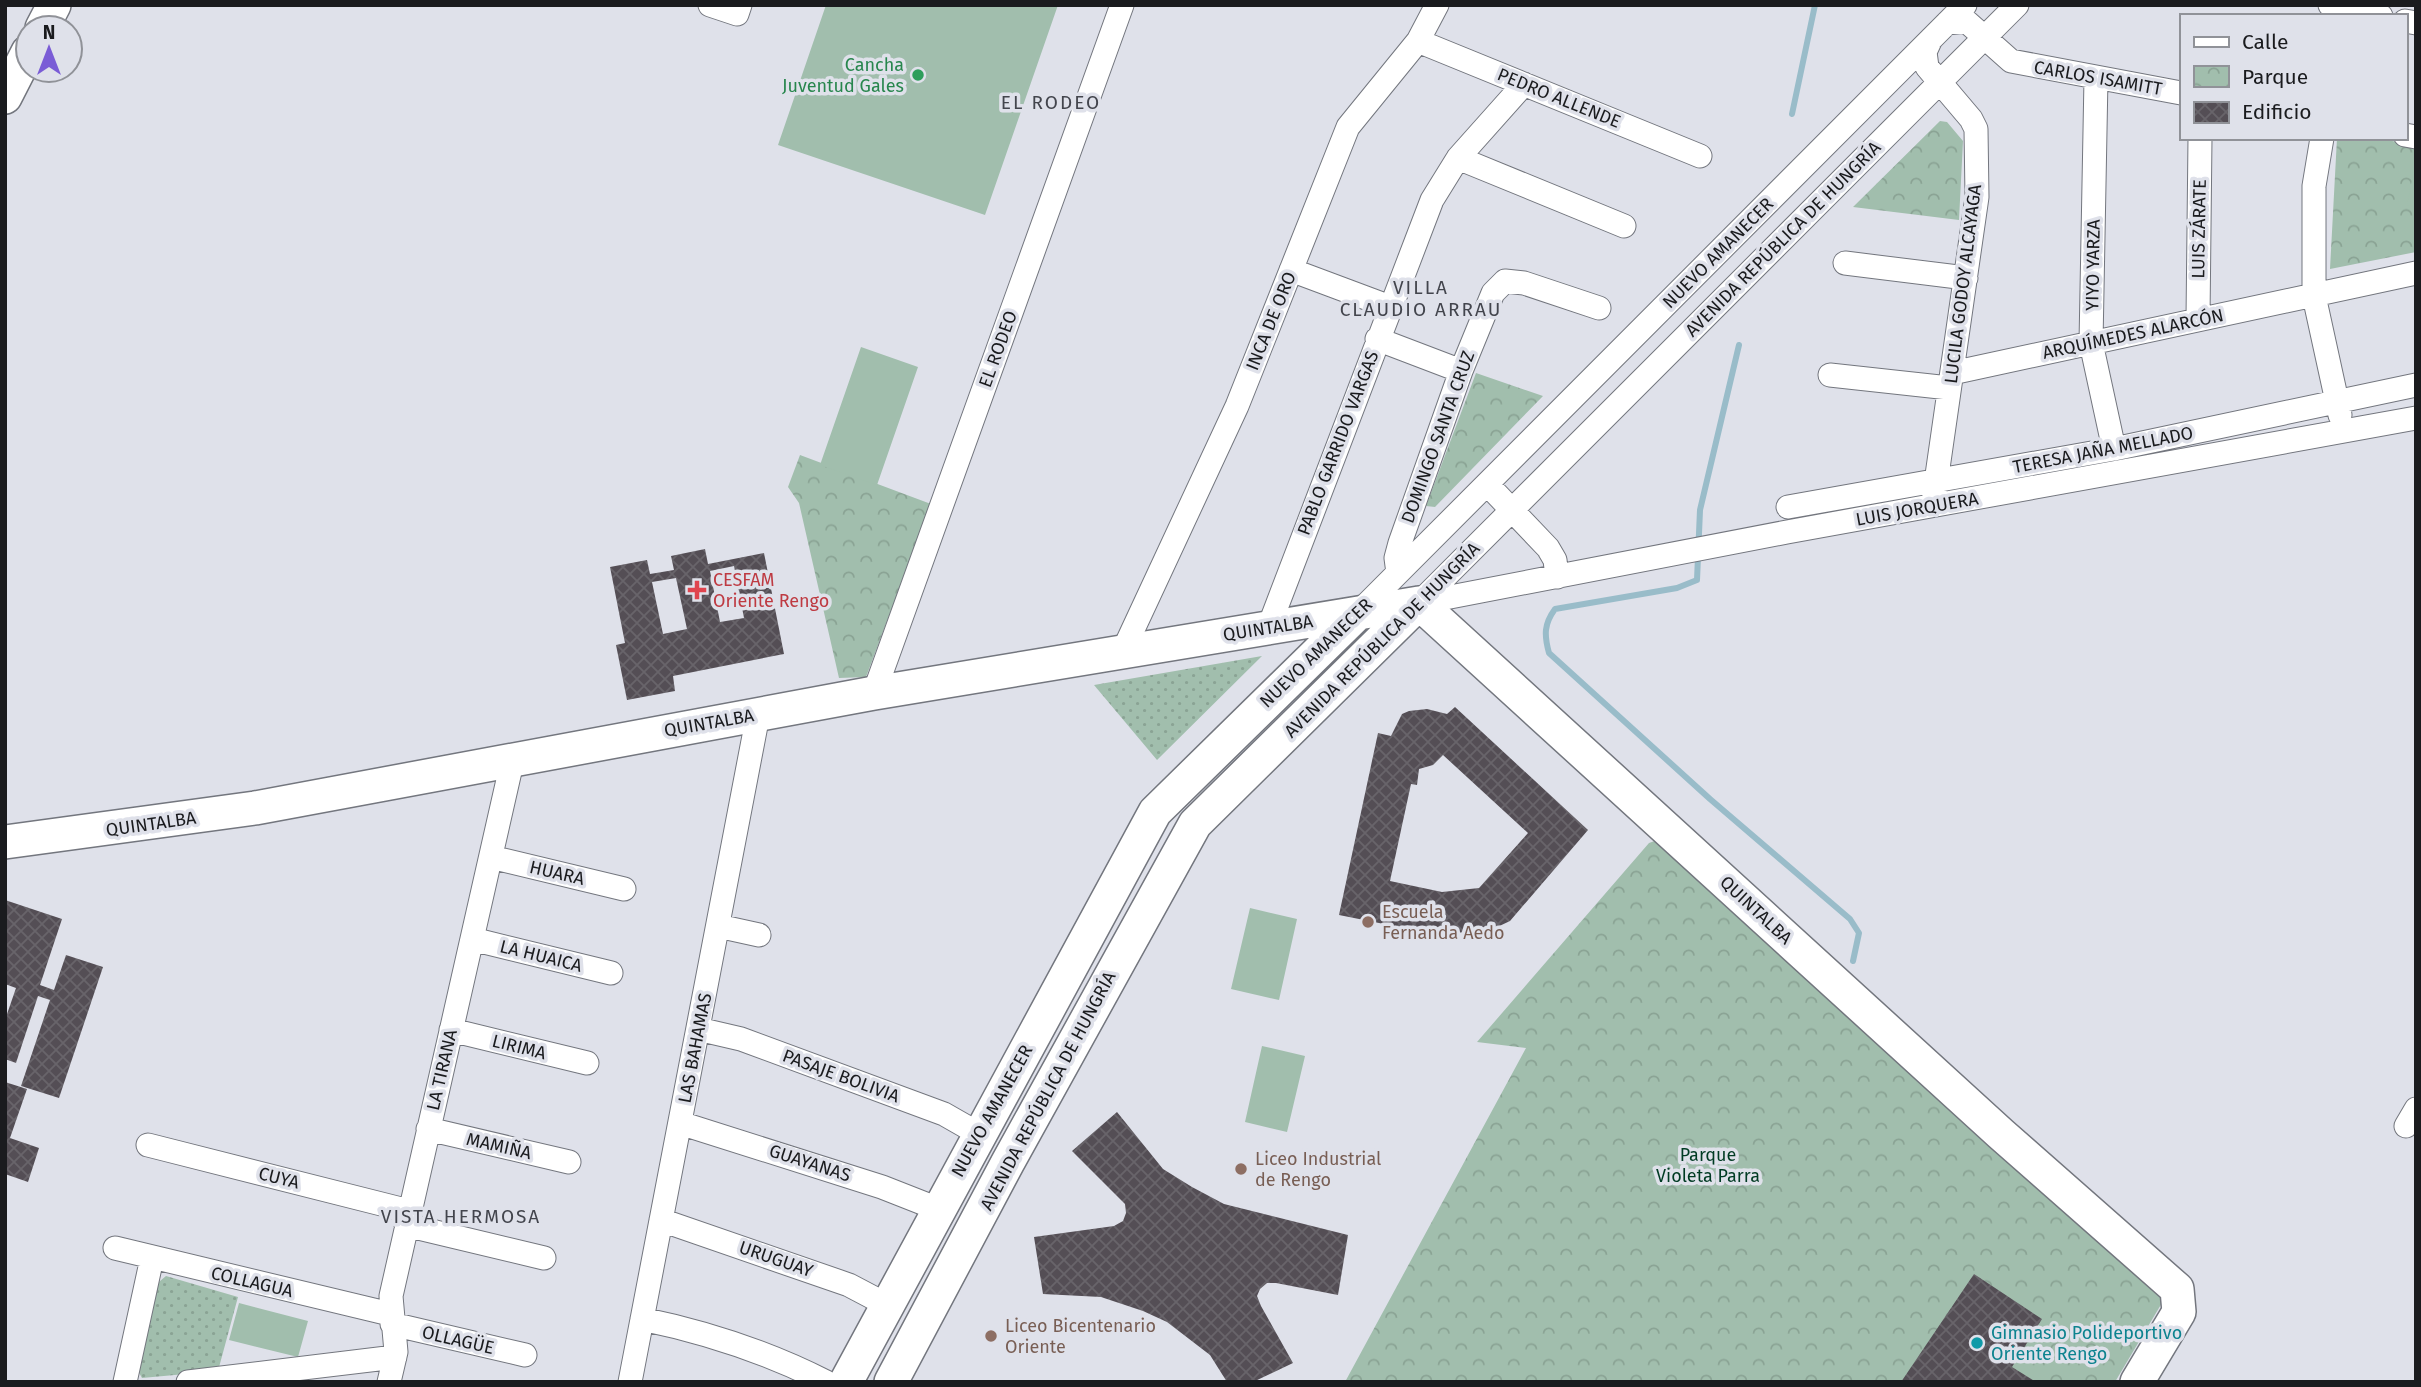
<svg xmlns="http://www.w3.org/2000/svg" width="2421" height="1387" font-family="'Fira Sans',sans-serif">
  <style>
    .grass { fill: url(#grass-dots) }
    .park { fill: url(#park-crowns) }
    .pitch { fill: #a1bead }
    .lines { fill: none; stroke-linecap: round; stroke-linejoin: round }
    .stream { stroke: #99bcc9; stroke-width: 6 }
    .building { fill: url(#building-cross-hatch); fill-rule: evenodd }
    .street-casing { stroke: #73767e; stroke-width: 25 }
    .secondary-casing { stroke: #73767e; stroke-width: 36 }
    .street { stroke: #fff; stroke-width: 23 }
    .secondary { stroke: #fff; stroke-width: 33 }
    .leisure-dot { fill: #2e9e5b; stroke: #dfe1ea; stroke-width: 2.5 }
    .health-dot { fill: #e0444e; stroke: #dfe1ea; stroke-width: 2.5 }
    .education-dot { fill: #8d6e63; stroke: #dfe1ea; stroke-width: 2.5 }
    .culture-dot { fill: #0f9aa8; stroke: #dfe1ea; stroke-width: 2.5 }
    .labels { text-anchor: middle; stroke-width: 7; stroke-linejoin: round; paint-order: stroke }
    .leisure-label { font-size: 18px; fill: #27864d; stroke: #dfe1ea; text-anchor: end }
    .street-label { font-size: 18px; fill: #1a1b1e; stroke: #dfe1ea }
    .health-label { font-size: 18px; fill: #be3a42; stroke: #dfe1ea; text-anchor: start }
    .education-label { font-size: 18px; fill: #785e54; stroke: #dfe1ea; text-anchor: start }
    .park-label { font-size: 18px; fill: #003b23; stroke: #dfe1ea }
    .culture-label { font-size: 18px; fill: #0d838f; stroke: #dfe1ea; text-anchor: start }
    .neighbourhood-label { font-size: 19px; letter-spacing: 2px; fill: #43454d; stroke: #dfe1ea }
  </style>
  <defs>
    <pattern id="grass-dots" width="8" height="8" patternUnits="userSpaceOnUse" patternTransform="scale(1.75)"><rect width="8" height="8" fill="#a1bead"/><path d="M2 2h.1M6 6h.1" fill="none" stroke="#8aa394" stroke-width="1.8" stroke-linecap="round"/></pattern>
    <pattern id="park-crowns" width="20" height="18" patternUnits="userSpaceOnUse" patternTransform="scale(1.75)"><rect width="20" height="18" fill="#a1bead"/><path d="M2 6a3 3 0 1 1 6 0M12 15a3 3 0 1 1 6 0" fill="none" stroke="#8aa394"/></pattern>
    <pattern id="building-cross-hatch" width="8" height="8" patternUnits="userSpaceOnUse" patternTransform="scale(1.75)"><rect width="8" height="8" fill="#544e55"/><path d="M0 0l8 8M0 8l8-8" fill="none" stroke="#68646a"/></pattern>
  </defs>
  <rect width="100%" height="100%" fill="#dfe1ea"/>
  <path class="grass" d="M1262 656 1157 760 1094 685Z
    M166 1276 238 1297 218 1371 142 1378 137 1369 154 1286Z"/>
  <path class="park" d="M1940 121 1947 122 1963 141 1959 220 1853 207Z
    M2337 138H2378L2416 146V252L2330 269Z
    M1476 373 1543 396 1435 507 1426 506Z
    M800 455 931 504 866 677 839 678 799 503 788 487Z
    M1663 838 2172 1286 2115 1382H1345L1526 1048 1477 1042 1649 843Z"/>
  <path class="pitch" d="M826 5H1058L985 215 778 145Z
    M2416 159V206L2407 205Z
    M861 347 918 367 877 485 820 465Z
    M1250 908 1297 919 1279 1000 1231 989Z
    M1262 1046 1305 1056 1287 1132 1245 1122Z
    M239 1303 308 1321 298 1357 229 1340Z"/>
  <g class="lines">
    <path class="stream" d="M1792 114 1815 5
      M1739 345 1700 510 1697 580 1677 588 1555 609C1544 624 1544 635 1549 653L1710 799 1850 919 1859 933 1853 961"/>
  </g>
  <path class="building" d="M705 549 708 564 764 553 784 654 673 676 675 691 627 700 616 645 625 643 610 567 647 560 650 574 674 570 671 556ZM734 566 744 618 720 622 710 571ZM676 578 687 629 663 634 652 582Z
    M1455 707 1588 830 1510 921 1493 929 1439 935 1339 915 1378 733 1391 736 1402 714 1409 711 1427 709 1447 714ZM1443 755 1528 833 1479 888 1442 892 1390 881 1411 784 1417 785 1419 769 1433 765Z
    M5 900 62 919 40 985 54 990 66 955 103 967 59 1098 21 1086 50 1000 38 996 16 1063 5 1059V1020L16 988 5 984Z
    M5 1082 27 1089 10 1138 39 1148 28 1182 5 1174Z
    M1117 1112 1163 1169 1192 1187 1224 1204 1348 1235 1338 1295 1276 1283H1267L1260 1289 1257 1296 1261 1306 1293 1363 1253 1382H1227L1210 1355 1167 1322 1143 1311 1101 1297 1043 1294 1034 1237 1114 1226 1123 1221 1126 1213 1125 1204 1072 1151Z
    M1974 1274 2042 1319 2012 1367 2036 1382H1901Z"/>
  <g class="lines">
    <g class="street-casing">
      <path id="street" d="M710 5 737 14 740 5
        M2330 5 2381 16
        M2405 21 2416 23
        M1947 23 1966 21 2011 61 2181 93
        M1931 39 1925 52 1927 67 1971 119 1976 129 1977 197 1934 496
        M1418 41 1700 156
        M2096 78 2091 343 2114 449
        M2405 135 2416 137
        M2322 138 2314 186V296L2340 415
        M1458 158 1624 226
        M1845 263 1966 278
        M1291 270 1390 307
        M2198 319 2200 138
        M1377 339 1461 371
        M1952 373 2416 273
        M1830 375 1949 388
        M1487 484 1548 548 1555 560 1557 577
        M1788 507 2114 449 2416 385
        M1398 573 1396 558 1400 543 1461 371 1493 293 1505 281 1524 283 1599 308
        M1419 603 1787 532 2416 418
        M1419 603 2017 5
        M1357 614 1965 5
        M1268 629 1432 200 1458 158 1524 84
        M1123 651 1237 406 1348 127 1418 41 1437 5
        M874 693 1122 5
        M491 857 624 889
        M718 926 759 935
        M472 939 611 973
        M698 1029 741 1039 944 1114 979 1134
        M451 1030 587 1063
        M680 1123 882 1187 938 1209
        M2406 1126 2416 1109
        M428 1129 569 1162
        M148 1145 409 1211
        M661 1220 849 1285 887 1305
        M406 1225 544 1258
        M115 1248 390 1314
        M642 1319C705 1332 769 1353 826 1382
        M392 1324 525 1355
        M125 1382 152 1258
        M188 1382 395 1357
        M389 1382 396 1352 391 1296 513 758
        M630 1382 758 715"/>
    </g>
    <g class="secondary-casing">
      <path id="secondary" d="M42 28 54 5
        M5 97 28 52
        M1419 603 2001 1134 2177 1289 2179 1312 2137 1382
        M5 842 255 808 874 693 1419 603
        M846 1382 1155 812 1357 614
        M891 1382 1008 1162 1195 824 1419 603"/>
    </g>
    <use href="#street" class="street"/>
    <use href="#secondary" class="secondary"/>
  </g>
  <circle class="leisure-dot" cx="918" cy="75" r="7"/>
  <path class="health-dot" d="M693.5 579.5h7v7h7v7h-7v7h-7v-7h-7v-7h7z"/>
  <g class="education-dot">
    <circle cx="1368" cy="922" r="7"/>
    <circle cx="1241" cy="1169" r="7"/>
    <circle cx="991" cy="1336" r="7"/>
  </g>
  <circle class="culture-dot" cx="1977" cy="1343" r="7"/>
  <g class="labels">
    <g class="leisure-label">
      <text x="904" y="71">Cancha<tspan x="904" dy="21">Juventud Gales</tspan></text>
    </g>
    <g class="street-label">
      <text transform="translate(2098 78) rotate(10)" y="6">CARLOS ISAMITT</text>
      <text transform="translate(1559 98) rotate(22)" y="6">PEDRO ALLENDE</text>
      <text transform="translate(2199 229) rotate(-89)" y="6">LUIS ZÁRATE</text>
      <text transform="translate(1783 239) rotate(-45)" y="6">AVENIDA REPÚBLICA DE HUNGRÍA</text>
      <text transform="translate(1718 253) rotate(-45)" y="6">NUEVO AMANECER</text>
      <text transform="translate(2093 265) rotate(-89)" y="6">YIYO YARZA</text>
      <text transform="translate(1963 284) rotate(-83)" y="6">LUCILA GODOY ALCAYAGA</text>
      <text transform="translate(1271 321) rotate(-68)" y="6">INCA DE ORO</text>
      <text transform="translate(2133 334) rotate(-12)" y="6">ARQUÍMEDES ALARCÓN</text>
      <text transform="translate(998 349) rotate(-70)" y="6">EL RODEO</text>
      <text transform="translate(1438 437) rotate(-70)" y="6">DOMINGO SANTA CRUZ</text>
      <text transform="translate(1338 443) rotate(-69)" y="6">PABLO GARRIDO VARGAS</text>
      <text transform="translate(2103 450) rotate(-11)" y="6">TERESA JAÑA MELLADO</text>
      <text transform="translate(1917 509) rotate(-10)" y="6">LUIS JORQUERA</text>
      <text transform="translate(1268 628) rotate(-9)" y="6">QUINTALBA</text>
      <text transform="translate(1382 640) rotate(-45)" y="6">AVENIDA REPÚBLICA DE HUNGRÍA</text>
      <text transform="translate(1316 653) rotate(-44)" y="6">NUEVO AMANECER</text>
      <text transform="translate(709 723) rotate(-10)" y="6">QUINTALBA</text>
      <text transform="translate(151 824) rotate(-8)" y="6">QUINTALBA</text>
      <text transform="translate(557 873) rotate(13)" y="6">HUARA</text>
      <text transform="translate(1756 910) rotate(43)" y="6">QUINTALBA</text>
      <text transform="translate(541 956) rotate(14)" y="6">LA HUAICA</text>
      <text transform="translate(519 1047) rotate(14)" y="6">LIRIMA</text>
      <text transform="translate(695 1048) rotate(-79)" y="6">LAS BAHAMAS</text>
      <text transform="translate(442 1070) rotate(-77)" y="6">LA TIRANA</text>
      <text transform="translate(841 1076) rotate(20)" y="6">PASAJE BOLIVIA</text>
      <text transform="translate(1048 1091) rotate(-62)" y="6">AVENIDA REPÚBLICA DE HUNGRÍA</text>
      <text transform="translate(992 1111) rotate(-61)" y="6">NUEVO AMANECER</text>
      <text transform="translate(499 1146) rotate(13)" y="6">MAMIÑA</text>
      <text transform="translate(810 1163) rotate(18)" y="6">GUAYANAS</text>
      <text transform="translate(279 1178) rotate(14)" y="6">CUYA</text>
      <text transform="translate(776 1259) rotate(19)" y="6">URUGUAY</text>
      <text transform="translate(252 1282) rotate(13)" y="6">COLLAGUA</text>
      <text transform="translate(458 1340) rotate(13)" y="6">OLLAGÜE</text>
    </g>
    <g class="health-label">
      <text x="713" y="586">CESFAM<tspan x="713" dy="21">Oriente Rengo</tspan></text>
    </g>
    <g class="education-label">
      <text x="1382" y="918">Escuela<tspan x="1382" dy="21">Fernanda Aedo</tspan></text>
      <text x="1255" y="1165">Liceo Industrial<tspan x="1255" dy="21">de Rengo</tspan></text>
      <text x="1005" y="1332">Liceo Bicentenario<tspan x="1005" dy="21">Oriente</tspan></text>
    </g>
    <g class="park-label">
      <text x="1708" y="1161">Parque<tspan x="1708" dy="21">Violeta Parra</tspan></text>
    </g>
    <g class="culture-label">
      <text x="1991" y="1339">Gimnasio Polideportivo<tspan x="1991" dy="21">Oriente Rengo</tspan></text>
    </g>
    <g class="neighbourhood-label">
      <text x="1051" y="109">EL RODEO</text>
      <text x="1421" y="294">VILLA<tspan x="1421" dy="22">CLAUDIO ARRAU</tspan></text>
      <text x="461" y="1223">VISTA HERMOSA</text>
    </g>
  </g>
  <rect width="2421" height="1387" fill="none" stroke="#1a1b1e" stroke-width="14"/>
  <rect x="2180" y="14" width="228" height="126" fill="#dfe1ea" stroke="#909298" stroke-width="2"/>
  <rect x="2194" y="37" width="35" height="10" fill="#ffffff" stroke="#909298" stroke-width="2"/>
  <text x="2242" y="49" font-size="21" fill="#1a1b1e">Calle</text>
  <rect x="2194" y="66" width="35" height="21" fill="url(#park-crowns)" stroke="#909298" stroke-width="2"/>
  <text x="2242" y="84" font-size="21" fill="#1a1b1e">Parque</text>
  <rect x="2194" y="102" width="35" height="21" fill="url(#building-cross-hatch)" stroke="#909298" stroke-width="2"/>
  <text x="2242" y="119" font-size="21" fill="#1a1b1e">Edificio</text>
  <g transform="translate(49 49)"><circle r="33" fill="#dfe1ea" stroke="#909298" stroke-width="2"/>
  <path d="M0-5L12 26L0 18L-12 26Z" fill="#7a5cd6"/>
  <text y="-10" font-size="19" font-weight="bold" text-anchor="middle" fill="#1a1b1e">N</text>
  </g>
</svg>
